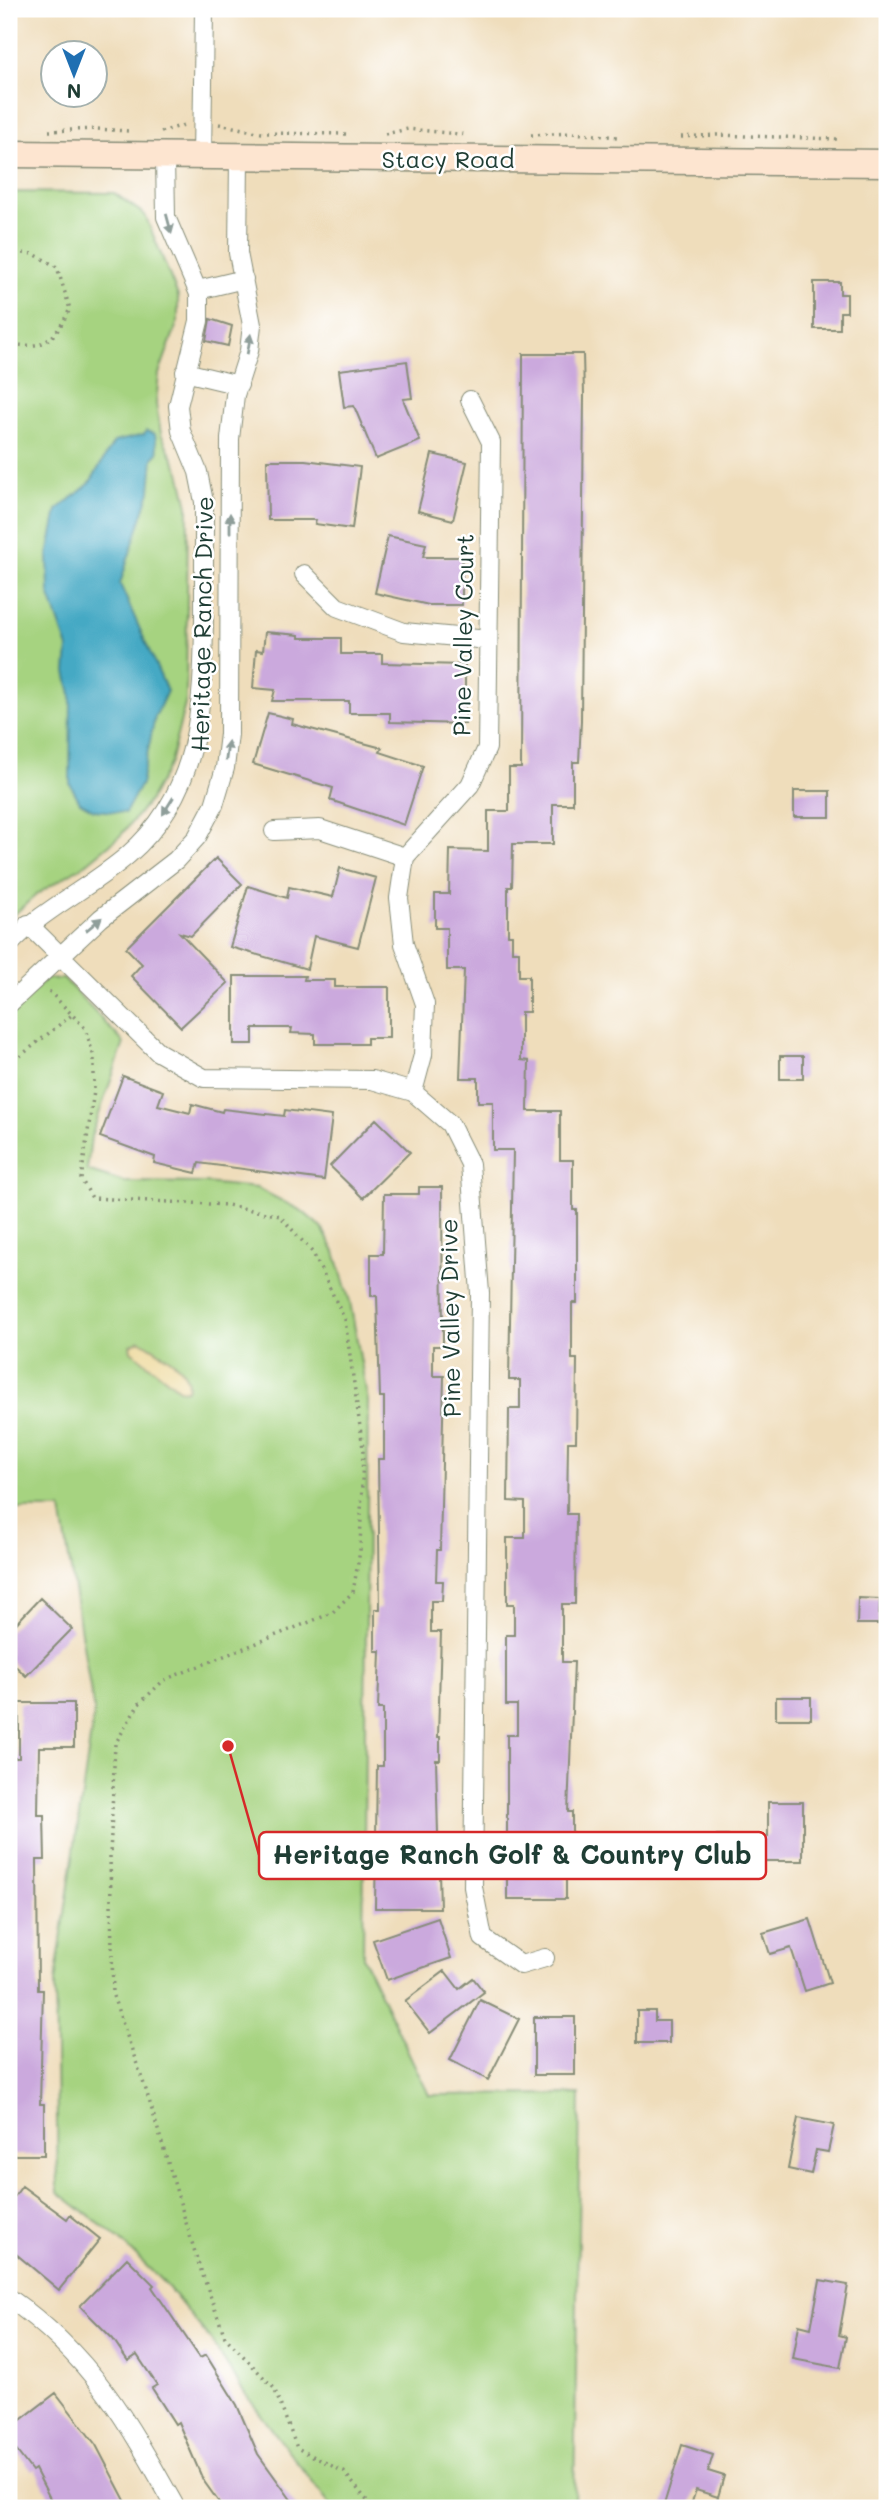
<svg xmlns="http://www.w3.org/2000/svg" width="896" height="2517" font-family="Mali,sans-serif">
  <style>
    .green { fill: #a6d380; stroke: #62885a; stroke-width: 2 }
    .sand { fill: #eeda9e; stroke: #868c69; stroke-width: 2 }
    .water { fill: #44a9c4; stroke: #32737c; stroke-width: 2 }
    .building { fill: #cba9dd }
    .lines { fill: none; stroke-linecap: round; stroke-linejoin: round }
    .street-casing { stroke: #878d78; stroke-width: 20 }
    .secondary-casing { stroke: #878d78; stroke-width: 29 }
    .path { stroke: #878d78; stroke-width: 3.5; stroke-dasharray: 2 5; stroke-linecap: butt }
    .street { stroke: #fff; stroke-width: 18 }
    .secondary { stroke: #fde5d0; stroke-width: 26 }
    .oneway { fill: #8f9e9a }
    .labels { text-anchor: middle; stroke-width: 5; stroke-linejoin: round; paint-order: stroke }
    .street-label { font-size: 24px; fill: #1f3d34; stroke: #fff }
    .leader { fill: none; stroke: #d62828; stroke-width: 2.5 }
    .callout-dot { fill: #d62828; stroke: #fff; stroke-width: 2.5 }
    .callout { fill: #fff; stroke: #d62828; stroke-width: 2.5 }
    .callout-label { font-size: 26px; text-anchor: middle; font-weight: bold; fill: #1f3d34 }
  </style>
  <rect width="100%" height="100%" fill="#fff"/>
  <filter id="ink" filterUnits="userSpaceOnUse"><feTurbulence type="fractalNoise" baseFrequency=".0143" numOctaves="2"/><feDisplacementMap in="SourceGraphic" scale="14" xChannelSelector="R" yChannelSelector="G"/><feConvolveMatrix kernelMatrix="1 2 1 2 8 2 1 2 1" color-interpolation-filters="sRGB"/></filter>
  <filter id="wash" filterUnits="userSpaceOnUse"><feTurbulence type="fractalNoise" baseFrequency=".00686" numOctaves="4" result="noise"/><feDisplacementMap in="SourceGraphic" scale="28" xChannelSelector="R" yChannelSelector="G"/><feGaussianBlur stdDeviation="1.57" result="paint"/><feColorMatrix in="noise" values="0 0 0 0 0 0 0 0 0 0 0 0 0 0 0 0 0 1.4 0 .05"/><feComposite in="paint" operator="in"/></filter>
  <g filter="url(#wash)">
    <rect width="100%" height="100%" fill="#efddbb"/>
    <path class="green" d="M9 192 114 193 145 215 178 296V321L159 374 156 404 161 434 180 472 188 506 186 700 170 763 149 801 121 835 87 863 36 895 9 919Z
      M46 979H64L124 1043 91 1137 87 1170 124 1182 205 1183 257 1188 302 1211 322 1228 335 1252 350 1302 368 1401 363 1958 429 2095 580 2094 574 2508H332L246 2395 210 2339 168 2287 120 2240 58 2192 55 1982 94 1712 61 1509H9V1015Z"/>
    <path class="sand" d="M140 1340C154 1350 194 1367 187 1390L179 1389 131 1351 130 1345Z"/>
    <path class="water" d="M146 431 155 434 158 453 153 458 150 491 120 584 167 691 155 717 141 784 125 813 94 810 80 802 70 784 71 694 66 672 68 648 49 593 48 555 57 510 89 484 114 442 144 435Z"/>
    <g id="blocks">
      <path class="building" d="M814 282H840V294H847V312H840V329H814Z
        M210 319 232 326 228 346 206 341Z
        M523 354H583L584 395 581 721 579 762H573V804H553V844H513L512 887H508V935H512V951H519V976H529V1012H521V1060L529 1061 528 1111H560V1160H573V1210H577V1303H572V1359H577L576 1442H568L567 1514H576L575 1604H562V1662H574L568 1812H572V1854H566V1899H507V1735H517V1705H506V1635H514V1604H507V1538H525V1502L508 1501 509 1409H520V1380H509L513 1150H493V1102H478V1078H460L464 970H447V928H435V894H449L450 850 488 851V811H509V768H521Z
        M407 361 412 398 403 399 420 441 376 459 354 406 344 407 339 370Z
        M432 454 467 462 453 520 418 511Z
        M267 460H305L360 467 352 529 315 524 316 520H268Z
        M388 536 426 544 423 557H462V605H429L375 593Z
        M265 632 299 635V638H341V654H382V663L465 665V724L390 722V713H349V701H272L275 690 253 688 256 650 263 651Z
        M268 713 293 719 292 724 382 748 380 752 423 766 404 825 330 800 333 788 253 764Z
        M794 791H830V817H794Z
        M216 858 242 884 191 936 180 933 228 983 181 1027 131 976 142 964 126 948Z
        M340 868 376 878 358 947 314 936 307 969 230 947 248 886 287 898 289 887 333 897Z
        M234 976H305L304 980H335V987H389V1038H367V1044H315V1034L291 1033 292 1028H253V1044H234Z
        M780 1056H803V1079H780Z
        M123 1076 163 1091 158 1105 190 1113 192 1104 222 1112 223 1109 284 1116 285 1110 332 1116 324 1180 199 1163 196 1173 154 1163 155 1157 100 1137Z
        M376 1119 410 1152 363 1198 330 1166Z
        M419 1187H442L443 1346H433V1376H444L440 1550H437L436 1581H443L442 1601H431V1632H441L438 1737H440V1760H436L440 1908H375L377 1766H383V1709H378L380 1651H375V1609H380L378 1459H384V1397H380L377 1296H371V1254H383L384 1194H419Z
        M40 1598 72 1629 26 1676 9 1660V1631Z
        M858 1598 880 1599 879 1624H857Z
        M776 1697H811V1719H776Z
        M19 1703H74V1747H39L38 1815H44L45 1860H37L38 1990H43L40 2104H44V2155H9V1758H19Z
        M768 1802H803V1861H688V1836H768Z
        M438 1918 451 1958 387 1980 373 1940Z
        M810 1919 830 1983 805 1991 791 1948 770 1954 763 1933Z
        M445 1971 459 1989 473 1978 484 1992 430 2033 405 2001Z
        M480 2000 519 2019 488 2080 450 2060Z
        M637 2011H655V2021H669V2043H637Z
        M534 2017H575V2075H534Z
        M798 2118 834 2125 828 2152 816 2150 811 2174 788 2169Z
        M22 2186 67 2219 70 2215 100 2239 59 2290 9 2248V2204Z
        M127 2258 154 2285 152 2287 200 2358 206 2355 237 2405 258 2454 297 2508H223L203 2480 178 2422 175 2424 152 2388 157 2385 137 2355 128 2361 113 2339 80 2306Z
        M820 2280 848 2285 839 2335 846 2337 840 2368 793 2359 799 2325 811 2328Z
        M56 2393 96 2445 129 2508H55L35 2469 32 2471 9 2441V2429Z
        M682 2445 713 2455 708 2471 724 2476 718 2497 696 2490 690 2508H663Z"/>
    </g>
  </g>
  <g filter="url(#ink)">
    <use href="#blocks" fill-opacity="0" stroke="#878d78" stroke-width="2"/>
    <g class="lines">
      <g class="street-casing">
        <path id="street" d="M202 158 204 9
          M198 290 244 279
          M185 372 239 385
          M304 574 337 607 404 632 488 640
          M274 831 320 829 405 857
          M28 924 158 1052 204 1078 372 1080 413 1092 450 1124 470 1164 480 1293 473 1887 483 1938 521 1965 545 1958
          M9 945C44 908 90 888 128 855 200 793 203 707 204 620 204 580 204 541 204 502L198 472 181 431 178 406 199 321V294L166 217 165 156
          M9 1004 101 918 176 860 197 837 214 805 225 768 229 734 230 439 235 395 249 351 252 325 238 253 239 158
          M413 1092 423 1055 425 1004 404 944 399 898 405 857 470 785 487 748 491 442 470 400
          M9 2298C92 2356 128 2422 176 2508"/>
      </g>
      <g class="secondary-casing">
        <path id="secondary" d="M9 154 887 163"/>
      </g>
      <path class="path" d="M219 124 262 133 350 134
        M49 131 96 129 129 131
        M161 132 187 124
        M385 134 408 129 468 135
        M531 135 572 133 618 137
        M681 137 717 135 838 139
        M9 252 34 254 57 267 70 309C53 341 47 349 9 344
        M49 991 85 1028 94 1057V1091L81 1179 92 1198 228 1205 280 1216 313 1253 345 1320 363 1448 360 1551 353 1592 332 1613 164 1680 139 1704 115 1744 110 1856 113 1996 146 2090 197 2259 225 2337 274 2388 297 2448 344 2472 373 2508
        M9 1065 73 1014"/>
      <use href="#street" class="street"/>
      <use href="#secondary" class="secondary"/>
    </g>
    <defs><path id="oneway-solid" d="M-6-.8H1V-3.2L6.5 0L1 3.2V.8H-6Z" transform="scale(1.75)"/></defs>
    <g class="oneway">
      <use href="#oneway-solid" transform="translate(169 224) rotate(75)"/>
      <use href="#oneway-solid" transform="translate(249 344) rotate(-80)"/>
      <use href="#oneway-solid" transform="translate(230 523) rotate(-90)"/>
      <use href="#oneway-solid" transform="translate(227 751) rotate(-83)"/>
      <use href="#oneway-solid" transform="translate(168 806) rotate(122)"/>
      <use href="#oneway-solid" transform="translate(94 924) rotate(-40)"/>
    </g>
  </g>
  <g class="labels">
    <g class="street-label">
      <text x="448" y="168">Stacy Road</text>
      <text transform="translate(203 624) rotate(-89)" y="8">Heritage Ranch Drive</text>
      <text transform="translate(464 635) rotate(-89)" y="8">Pine Valley Court</text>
      <text transform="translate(451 1318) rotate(-91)" y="8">Pine Valley Drive</text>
    </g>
  </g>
  <path class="leader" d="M228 1746L259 1855"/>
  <circle class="callout-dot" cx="228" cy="1746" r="7"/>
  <rect class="callout" x="259" y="1832" width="507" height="47" rx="7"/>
  <g class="callout-label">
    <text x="512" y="1864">Heritage Ranch Golf &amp; Country Club</text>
  </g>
  <rect width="896" height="2517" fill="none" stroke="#fff" stroke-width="35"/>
  <g transform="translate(74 74) rotate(180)"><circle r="33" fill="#ffffff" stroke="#a5b1ae" stroke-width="2"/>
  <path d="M0-5L12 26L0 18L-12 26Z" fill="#1f6fb2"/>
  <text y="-10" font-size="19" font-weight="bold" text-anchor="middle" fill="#1f3d34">N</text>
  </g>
</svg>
